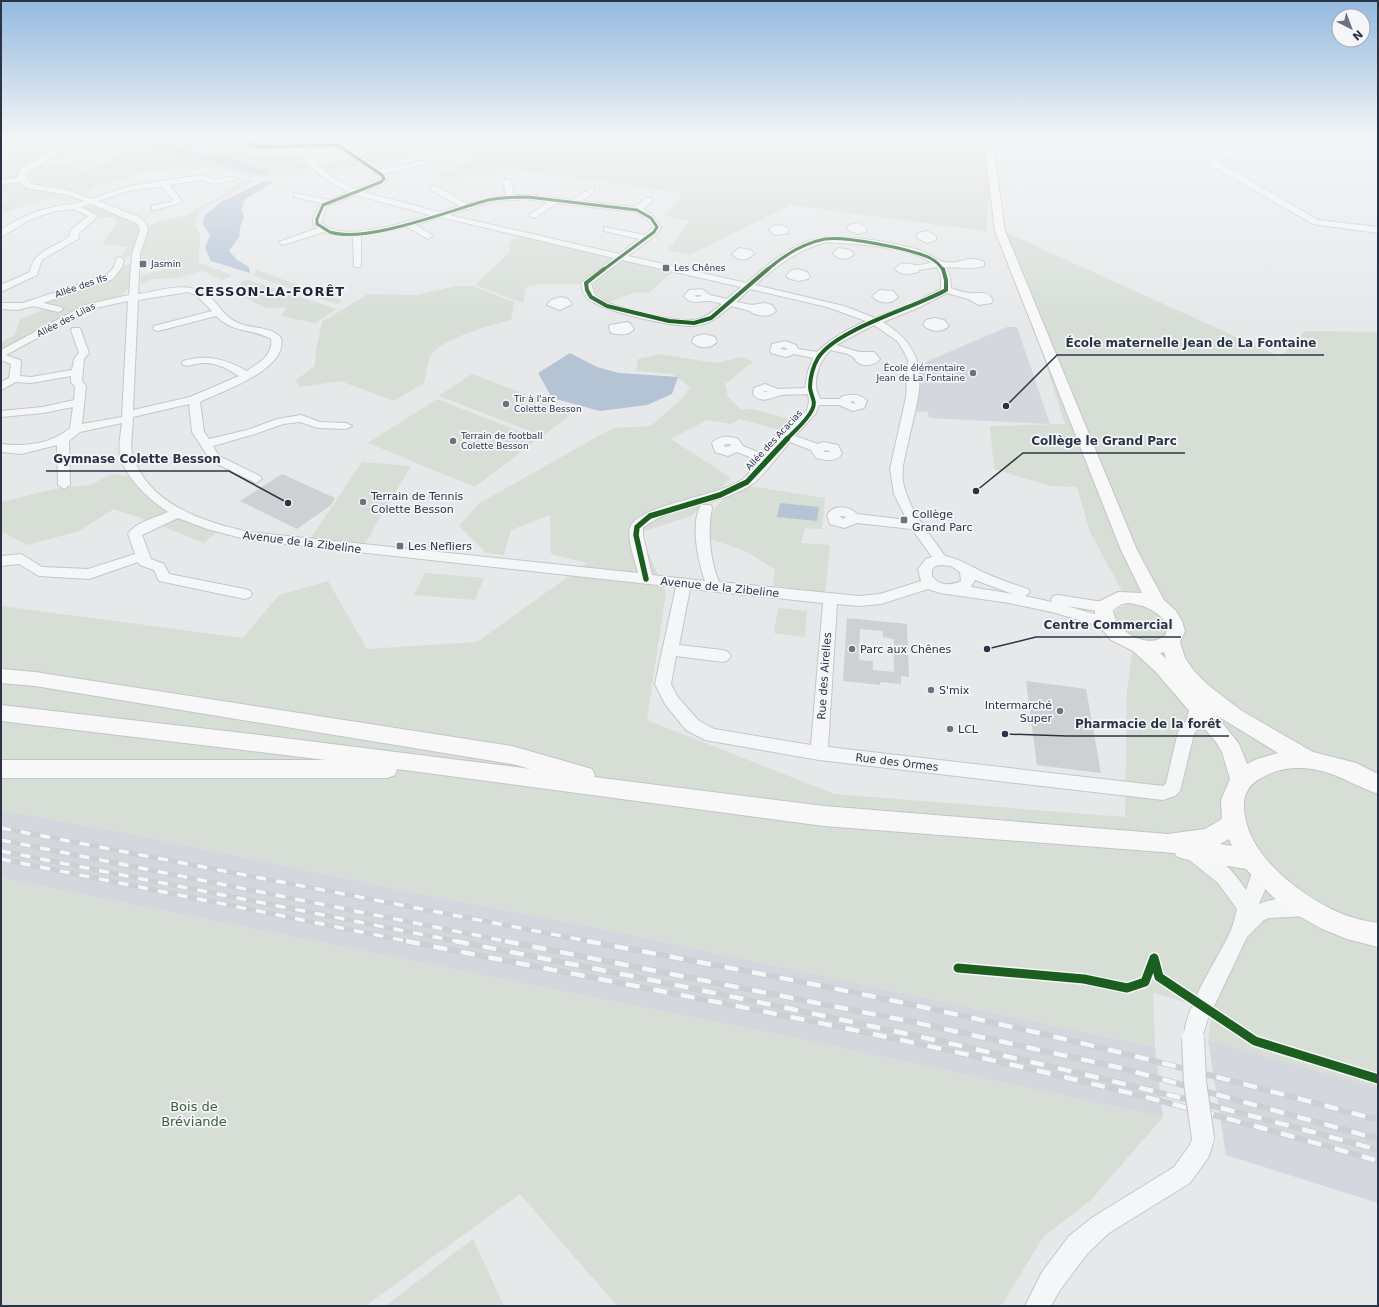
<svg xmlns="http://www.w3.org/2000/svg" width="1379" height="1307" font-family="'DejaVu Sans',sans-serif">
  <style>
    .built { fill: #d4d7dd }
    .green { fill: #d6ded6 }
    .water { fill: #b4c4d5 }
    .building { fill: #ced0d3; fill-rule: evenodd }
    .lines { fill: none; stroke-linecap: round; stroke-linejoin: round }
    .minor-casing { stroke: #c4c6c8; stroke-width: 2 }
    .major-casing { stroke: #c2c5c8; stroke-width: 2 }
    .minor { fill: #f5f6f7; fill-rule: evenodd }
    .major { fill: #f8f8f8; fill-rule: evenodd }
    .rail-far1-casing { stroke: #cecfd2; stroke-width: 5 }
    .rail-casing { stroke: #cecfd2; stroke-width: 6 }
    .rail-far1 { stroke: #f4f6f9; stroke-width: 3.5; stroke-dasharray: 10; stroke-linecap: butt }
    .rail { stroke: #f4f6f9; stroke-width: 4.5; stroke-dasharray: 14; stroke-linecap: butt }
    .minor-bridge-casing { stroke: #c4c6c8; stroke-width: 24; stroke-linecap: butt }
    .minor-bridge { stroke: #f5f6f7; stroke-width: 22 }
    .cycleway-far3-casing { stroke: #f4f6f9; stroke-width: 4.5 }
    .cycleway-far2-casing { stroke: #f4f6f9; stroke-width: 5.5 }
    .cycleway-far1-casing { stroke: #f4f6f9; stroke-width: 8 }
    .cycleway-casing { stroke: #f4f6f9; stroke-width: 12 }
    .cycleway-far3 { stroke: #1b5e20; stroke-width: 3 }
    .cycleway-far2 { stroke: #1b5e20; stroke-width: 4 }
    .cycleway-far1 { stroke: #1b5e20; stroke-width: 5.5 }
    .cycleway { stroke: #1b5e20; stroke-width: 9 }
    .poi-dot { fill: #6c737f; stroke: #f4f6f9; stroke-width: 1.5 }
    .labels { text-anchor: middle; stroke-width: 3.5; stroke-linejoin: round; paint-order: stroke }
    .far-poi-label { font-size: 9px; fill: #2b3445; stroke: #f4f6f9; text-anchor: start }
    .far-street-label { font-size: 9px; fill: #2b3445; stroke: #f4f6f9 }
    .poi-label { font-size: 11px; fill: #2b3445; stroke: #f4f6f9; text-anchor: start }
    .street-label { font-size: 11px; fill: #2b3445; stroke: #f4f6f9 }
    .far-district-label { font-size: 13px; font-weight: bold; letter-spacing: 1px; fill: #1d2536; stroke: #f4f6f9 }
    .near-park-label { font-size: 13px; fill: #3f6138; stroke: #f4f6f9 }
    .leader { fill: none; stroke: #2b3445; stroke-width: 1.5 }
    .callout-dot { fill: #2b3445; stroke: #f4f6f9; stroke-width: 1.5 }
    .callout-label { font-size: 12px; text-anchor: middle; font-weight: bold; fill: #2b3445; stroke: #f4f6f9; stroke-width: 3.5; stroke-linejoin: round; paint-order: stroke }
  </style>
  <rect width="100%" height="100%" fill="#e6e8ea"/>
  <path class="built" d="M1007 327H1017L1050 424 929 418 928 412 915 411 921 364Z
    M1 810 132 834 422 894 604 929 1155 1047 1163 1117 804 1040 1 878Z
    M1208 1040 1378 1088V1203L1226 1155Z"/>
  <path class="green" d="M30 139H64C53 156 27 160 16 178L10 179 1 175 4 171H1V161L11 153 27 150 28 141Z
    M72 139H91L93 141 74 152 51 160 43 166H53L71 163 74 168 85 170 103 166 116 154 136 148 122 145 126 139H187L198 144 221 142 215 148 219 151 242 149 247 152V157L301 155 305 160 297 162 310 166 302 176 244 177 228 171 204 167 193 170H172L156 172 154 170 134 174 132 178 93 186 89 192 84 193 32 181 30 170Z
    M423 139H995L986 231 791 205 689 255 668 250 689 221 666 216 683 193 502 168 488 177 442 178 436 171 458 169 459 165 476 159 459 148 442 152H418L331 172 320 164 425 140Z
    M249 179 255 180 200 211 195 224 201 237 198 262 232 275 223 280 202 271 177 278 153 279 140 285 141 276 162 270 167 263 139 265 141 247 147 227 157 222 186 215Z
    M1 183H11L76 200C68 203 66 199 58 199 39 197 18 208 1 215V205L9 196 1 192Z
    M89 204 139 223V237L131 257H122L128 247 102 244 117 222 112 217 96 218 78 207Z
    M1003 231 1280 357 1305 331 1378 332V1088L1208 1040 1212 1010 1153 993 1155 1047 604 929 422 894 132 834 1 810V606L243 638 279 595 328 581 367 649 477 642 587 563 551 554 550 515 511 530 504 555 486 553 459 526 478 504 613 428 651 426 681 400 690 387 672 374 636 371 638 359 660 354 716 363 741 357 753 362 725 384 728 397 741 409H752L790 419 783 431 740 419 731 424 707 420 671 439 731 478 691 516 639 533 666 592 647 720 834 794 1125 817 1127 691 1134 638 1125 634 1113 616 1118 608 1129 604 1090 532 1077 487 1050 486 994 469 990 426 1065 424Z
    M518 235 616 258 583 284H540L526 287 523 303 475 285 510 252 508 243Z
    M624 259 673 271 649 293 636 292 609 302 594 292 591 284Z
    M130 264V286L120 297 96 302 5 348H1V342L15 335 20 320 51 306 46 301 106 281 124 265Z
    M256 270 341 300H342L337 304 254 276Z
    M246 279 337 309 315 323 281 316 287 307 266 308 237 294 241 282Z
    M456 286H473L514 302 511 320C491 325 443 338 431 355 427 362 426 375 424 383L394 401 340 381 300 387 296 380 315 366 316 350 322 322 368 294 416 295Z
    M472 374 574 412 543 436 439 396Z
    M437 399 538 439 475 487 368 443Z
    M362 462 411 466 365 543 311 538Z
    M111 474 129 476C154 508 179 520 218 531L204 543 149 521 114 509 79 531 27 545 4 533 1 534V502L54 489 90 485Z
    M750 486 825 498 822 529 805 528 801 543 830 545 825 592 773 586 775 569 745 551 710 539C710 501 719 501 750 486Z
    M425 573 484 578 475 600 414 595Z
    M778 608 807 611 805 637 774 633Z
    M1 878 804 1040 1163 1117 1091 1200 1044 1236 1001 1306H617L520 1194 365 1306H1Z
    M473 1239 504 1306H385Z"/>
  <path class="water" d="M147 139H161L172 142 177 146 194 153 233 158 265 170 267 175 255 174 211 161 180 157 153 145Z
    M264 181 273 182 244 200 242 209 244 217 240 227 239 237 229 251 237 260 249 267 250 273 211 261 205 248 210 235 203 224 204 216 221 202Z
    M570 353 597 367 619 373 678 377 672 394 647 405 600 411 552 398 538 373Z
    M780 503 819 507 817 521 777 517Z"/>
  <path class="building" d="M282 474 335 498 331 505 297 529 240 501Z
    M847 618 907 624 909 677 901 676V684L880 682V685L843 681ZM860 629 883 631V637L894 639V672L873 670V661L859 660Z
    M1026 681 1086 689 1101 773 1037 765Z"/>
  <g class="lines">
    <g class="minor-casing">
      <path id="minor" d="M1 139H3L7 143 1 147Z
        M63 139H70L55 155 27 173 26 179 32 184 70 191 91 199 130 186 201 175 212 179 233 177 237 179 216 184 200 180 169 185 183 202 155 210H152V206L174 201 162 187 131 190 98 201 139 217 146 223 148 230 140 254 138 294C167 290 192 278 214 301 221 309 227 318 238 323 251 329 271 326 281 338 288 370 222 391 200 402L204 432 209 439 247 430 277 419 301 415 320 422 346 423 352 426 346 429 318 428 300 422 283 424 255 434 213 446 219 456 260 476 262 479 256 483 211 461 192 432 189 404 133 417C133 429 130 442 132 454 133 459 136 464 138 468 158 508 209 523 249 532L638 573C635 560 627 541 630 528 636 505 721 496 743 479 749 474 754 467 760 461L737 452 728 456 715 452 712 443C719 435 729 436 738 439L743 446 765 455 807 410 809 402 808 394C799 395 790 394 782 395 772 397 761 405 753 394L754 388 765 384 778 389 805 388 808 371 813 358 794 354 786 357 771 353 770 351 772 344 785 341 796 345 798 349 817 352C831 338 848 329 866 321L827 307 750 289 736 302 752 305 764 303 772 305 776 311C768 318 761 316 752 313L750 311 731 306C719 316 710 325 694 326 673 327 604 312 588 299 584 296 582 289 581 283L614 258 440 217 415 225 431 234 432 236 428 239 407 227 361 235V265L360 267H354L353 236 330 234 324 232 283 245 279 242 318 228 313 224V219L321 203 294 197V193L329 200 349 192C324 180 313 171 297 148L258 149 246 144 243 139H249L251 142 259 145 294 144 291 141 295 139 301 144 338 143C351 147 368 139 382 139L381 140 349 148 380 170 433 159 437 161 385 174 388 179 384 184 363 192 439 212 460 206 431 190V186H437L467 204 506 195 503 181 507 179 511 181 514 195H528L572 200 591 188H594V192L581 201 635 207 646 198H652V202L643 209 654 217 661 227 657 234 628 256 746 283C764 268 781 253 803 243 829 230 894 242 922 251 929 254 935 259 941 261 957 267 969 253 984 262V266C972 270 958 267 946 267L950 277 951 288C957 290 964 293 970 293 979 294 989 290 993 301L991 303 979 305 968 299 947 293 918 308 883 322C936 355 919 391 908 443 905 456 901 469 903 482 909 511 929 533 945 556 960 559 970 566 983 572 998 579 1012 584 1028 589L1030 592 1025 596 1052 602 1051 600 1053 596 1058 595 1109 603 1111 607 1109 611 1104 612 1067 606 1111 619 1113 623 1111 627 1106 628 1052 612 1009 603 940 593 928 589 881 604 859 606 837 604 828 747 1163 786 1166 783 1178 732 1186 721 1191 704 1197 702 1203 704 1205 708 1201 723 1194 734 1180 791 1175 796 1163 800 819 760 705 740 686 730 665 704 655 684 676 587 249 540 207 529 178 518 142 535 151 559 164 564 169 574 245 589 250 591 252 594 250 597 245 599 159 581 154 570 140 565 138 562 89 579 39 576 19 564 1 566V556L21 554 42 567 88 569 135 554 128 534C136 522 155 518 168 512 150 500 125 478 120 455 118 446 121 433 122 423L80 432 69 441 70 485 64 489 58 485 57 445 21 454 1 452V444C26 447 51 444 70 428L73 407 43 413 1 417V411L43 407 74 400 75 387 71 382V376L31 383 16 382 1 390V382L9 378 11 364 1 360V350L85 305 129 295 132 254 140 230 138 224 91 204 81 207 98 216 78 234 79 237 78 239 43 259 41 262 37 275 1 292V285L30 272C33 250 55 248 70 236V231L88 216 73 209 55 211 29 220 1 237V230C17 219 34 211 53 207 63 204 73 205 84 201L68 195 27 188 20 182 1 184V180L18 178 20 170 49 151ZM337 147 379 176 380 179 355 189C331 178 319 169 304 148ZM356 195 430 215C407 222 355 238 332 229 328 228 325 225 321 223L326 206ZM528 199 548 202 531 214 530 216 534 218 557 203 635 212 646 218 653 227 645 235 604 227V231L639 239 619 254 449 215 494 201ZM827 242C854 244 911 246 931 263 927 263 920 266 915 265 907 264 901 261 895 269 902 276 909 274 918 272L919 270 937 267 941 277V289L912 304 875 318 844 306 755 285C777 266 798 249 827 242ZM622 260 741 287 727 299 710 295 702 289 689 290 684 296C692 306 699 300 709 301 713 301 717 303 722 304 714 310 708 316 699 319 681 324 629 310 611 304 605 302 600 298 595 295L591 284ZM188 292 196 295 212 311 154 326 153 328 154 330 158 331 216 316C234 334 252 328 271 339 274 355 257 364 247 371 225 359 208 354 183 361L182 363 183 365C190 367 196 363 202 363 216 362 228 369 239 376L190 397 133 410 138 300ZM695 295H700L701 296 696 297ZM128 301 122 417 82 424 86 386 82 381 84 359 89 353 80 328H72L71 330 79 353 74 359 72 370 31 377 20 376 21 362 20 360 6 355 91 309ZM874 325 897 341 903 350 908 360 906 397 890 469 894 494 907 520 857 514C849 506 834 504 827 515L830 524 844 528 857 523 912 529 932 557 926 559 918 569 921 581 880 594 859 596 719 582C710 559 707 532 712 508L711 505H701C690 522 698 562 705 581L652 575 643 535V528C673 503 718 507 751 485 762 478 780 453 790 442L811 450 816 458C825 460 835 463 842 454L838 445 823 442 818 444 795 436 816 413 819 405H839L853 411 864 408 867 401C860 393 850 394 841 397L840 399H820C819 395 816 391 816 387 815 373 821 359 831 350 837 352 849 353 853 357 855 358 855 360 857 362 863 367 875 366 880 359L874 352H859L836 345ZM784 347 787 349 788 350 780 349ZM765 391 769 392H763ZM853 401 855 403V404L850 402ZM726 444H730L731 446 725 447 724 445ZM825 450 829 451 830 452H824ZM840 516H844L846 518 843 519ZM941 565 951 566 960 572 961 581C951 586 939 586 932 576V570L935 566ZM975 580 1013 594 971 587ZM690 589 823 603 811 745 714 729 698 720 677 696 671 684 676 656 723 662 728 660 731 656 728 652 723 650 679 645Z
        M1229 139 1240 140 1245 146 1218 162 1220 163 1318 220 1378 227V233L1313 224 1214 167 1210 161 1211 159 1237 145Z
        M858 223 866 228V232L857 234 847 229 849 225Z
        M782 225 788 229V233L775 235 769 230 773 226Z
        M927 231 936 236V240L927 243 916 237 918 233Z
        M739 248 751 250 754 254C748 261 738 261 732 254Z
        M839 248 850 250 854 254C848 261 838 260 833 253Z
        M120 257 124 260 122 267 113 279 43 303 61 307 63 309 61 311 58 312 33 306 17 310 1 309V303H23L107 275 114 267 117 258Z
        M797 269 807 272 810 277 808 279 798 281 788 278 786 276 790 271Z
        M880 290 893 291 898 297C891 305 879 304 872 296Z
        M561 297 568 299 572 304 560 310 547 305 551 300Z
        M934 318 944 320 949 326C942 333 930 332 923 325L926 320Z
        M627 322 630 323 634 329C628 336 620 335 611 333L609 327 610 325Z
        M704 334 715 337 717 342C710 349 699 349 692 342L694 337Z
        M1194 845C1216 853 1234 871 1246 890L1255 864 1261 862 1267 864C1273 876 1264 892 1259 904 1273 898 1298 895 1312 901L1314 907 1312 913 1305 916 1269 918 1264 920 1247 937 1207 1021 1200 1045 1193 1048 1186 1045C1175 1021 1220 956 1231 930 1234 923 1235 916 1237 909L1218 883 1188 859 1185 853 1188 847Z
        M1203 1127 1211 1130 1214 1138 1211 1150 1208 1158 1190 1183 1109 1233 1087 1254 1060 1290 1051 1306H1025L1042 1272 1069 1236 1093 1217 1174 1167 1190 1145 1195 1130Z"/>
    </g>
    <g class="major-casing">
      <path id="major" d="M984 139H992L1005 231 1137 550 1164 600 1176 611 1182 621 1185 631 1180 642 1185 658 1194 671 1208 685 1242 711 1313 752 1356 763 1378 774V794C1357 787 1339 774 1317 770 1297 766 1278 768 1261 778 1248 785 1243 795 1244 809 1246 855 1301 896 1340 913 1352 918 1365 921 1378 923V947L1347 939 1322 929 1297 915 1273 897 1246 869 1184 859 1176 856 1175 853 824 826 397 769 395 775 387 778H1V760H326L1 721V705L268 736 531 769 512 764 35 686 1 683V669L35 672 512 746 592 769 595 775 594 777 824 806 1168 834 1205 829 1222 819 1221 800 1230 779 1222 752 1216 742 1155 671 1133 651 1111 640 1100 627 1095 617V607L1098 602 1118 592 1142 593 1121 550 995 231ZM1129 603C1144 605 1170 614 1166 634 1150 652 1114 631 1113 610L1122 604ZM1164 652 1166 659 1160 653ZM1216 715 1278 753 1257 759 1247 764 1239 744ZM1229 839 1232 846 1220 844Z"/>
    </g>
    <use href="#minor" class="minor"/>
    <use href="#major" class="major"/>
    <g class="rail-far1-casing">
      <path id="rail-far1" d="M1 828 593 942
        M1 840 510 942
        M1 851 460 942
        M1 859 411 942"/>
    </g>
    <g class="rail-casing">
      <path id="rail" d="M406 941C637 987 869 1029 1097 1085 1192 1108 1285 1134 1378 1161
        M455 941C765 1002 1074 1065 1378 1150
        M505 941 913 1022 1121 1068 1378 1139
        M587 941C726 967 865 993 1003 1025 1129 1053 1253 1086 1378 1120"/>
    </g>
    <use href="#rail-far1" class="rail-far1"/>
    <use href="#rail" class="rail"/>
    <g class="minor-bridge-casing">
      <path id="minor-bridge" d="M1193 1038 1195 1082 1203 1138"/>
    </g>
    <use href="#minor-bridge" class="minor-bridge"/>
    <g class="cycleway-far3-casing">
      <path id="cycleway-far3" d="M246 139 248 143 258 147 338 145 382 175 384 179 381 182 323 205 317 219V224C321 226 326 230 330 232 366 244 451 210 488 200 501 197 515 197 528 197L637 210 651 218 657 227 654 232 603 270
        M767 270C783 256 804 243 825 239 846 236 911 249 930 258 936 261 940 265 943 270"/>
    </g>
    <g class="cycleway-far2-casing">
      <path id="cycleway-far2" d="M604 269 586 283 587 290 591 297 607 306 669 321 694 323 711 318 768 269
        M786 440C794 431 807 421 812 410 817 401 810 395 810 387 810 378 813 366 818 358 836 329 914 308 946 290V280L943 269"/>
    </g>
    <g class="cycleway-far1-casing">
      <path id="cycleway-far1" d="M646 579 636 535 637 527 650 516 720 495 747 482 787 439"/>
    </g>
    <g class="cycleway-casing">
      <path id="cycleway" d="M1154 958 1159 977 1255 1041 1378 1079
        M958 968 1084 979 1127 988 1145 982 1154 958"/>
    </g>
    <use href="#cycleway-far3" class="cycleway-far3"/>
    <use href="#cycleway-far2" class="cycleway-far2"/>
    <use href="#cycleway-far1" class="cycleway-far1"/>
    <use href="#cycleway" class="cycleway"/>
  </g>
  <linearGradient id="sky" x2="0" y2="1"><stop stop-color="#93bae0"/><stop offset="0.43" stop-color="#f4f5f6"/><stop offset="1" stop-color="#f4f5f6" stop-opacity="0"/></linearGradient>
  <rect width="1379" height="322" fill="url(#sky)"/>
  <g class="poi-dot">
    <rect x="139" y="260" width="8" height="8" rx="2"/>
    <rect x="662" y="264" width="8" height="8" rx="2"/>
    <circle cx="973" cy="373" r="4"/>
    <circle cx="506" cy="404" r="4"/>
    <circle cx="453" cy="441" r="4"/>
    <circle cx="363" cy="502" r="4"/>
    <rect x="900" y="516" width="8" height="8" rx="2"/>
    <rect x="396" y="542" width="8" height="8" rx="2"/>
    <circle cx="852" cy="649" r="4"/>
    <circle cx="931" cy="690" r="4"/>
    <circle cx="1060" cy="711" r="4"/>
    <circle cx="950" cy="729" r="4"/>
  </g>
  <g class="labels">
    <g class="far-poi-label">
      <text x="151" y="267">Jasmin</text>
      <text x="674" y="271">Les Chênes</text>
      <text x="965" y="371" text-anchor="end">École élémentaire<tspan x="965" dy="10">Jean de La Fontaine</tspan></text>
      <text x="514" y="402">Tir à l'arc<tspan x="514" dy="10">Colette Besson</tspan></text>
      <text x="461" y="439">Terrain de football<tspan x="461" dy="10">Colette Besson</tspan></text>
    </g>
    <g class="far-street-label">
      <text transform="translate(81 286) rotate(-19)" y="3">Allée des Ifs</text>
      <text transform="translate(66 320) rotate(-27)" y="3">Allée des Lilas</text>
      <text transform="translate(774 440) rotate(-47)" y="3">Allée des Acacias</text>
    </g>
    <g class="poi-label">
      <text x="371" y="500">Terrain de Tennis<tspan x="371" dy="13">Colette Besson</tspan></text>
      <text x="912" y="518">Collège<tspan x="912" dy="13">Grand Parc</tspan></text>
      <text x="408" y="550">Les Nefliers</text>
      <text x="860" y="653">Parc aux Chênes</text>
      <text x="939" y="694">S'mix</text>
      <text x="1052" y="709" text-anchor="end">Intermarché<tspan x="1052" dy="13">Super</tspan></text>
      <text x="958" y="733">LCL</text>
    </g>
    <g class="street-label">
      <text transform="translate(302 542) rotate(7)" y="4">Avenue de la Zibeline</text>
      <text transform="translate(720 587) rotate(6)" y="4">Avenue de la Zibeline</text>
      <text transform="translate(824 676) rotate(-86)" y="4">Rue des Airelles</text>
      <text transform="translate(897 762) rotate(7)" y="4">Rue des Ormes</text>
    </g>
    <g class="far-district-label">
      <text x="270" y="296">CESSON-LA-FORÊT</text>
    </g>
    <g class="near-park-label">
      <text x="194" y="1111">Bois de<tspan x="194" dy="15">Bréviande</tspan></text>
    </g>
  </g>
  <path class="leader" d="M1006 406L1057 355H1324M976 491L1023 453H1185M288 503L229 471H46M987 649L1036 637H1181M1005 734L1067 736H1229"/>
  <g class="callout-dot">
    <circle cx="1006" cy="406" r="4"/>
    <circle cx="976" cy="491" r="4"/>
    <circle cx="288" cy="503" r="4"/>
    <circle cx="987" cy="649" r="4"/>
    <circle cx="1005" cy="734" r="4"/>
  </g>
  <g class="callout-label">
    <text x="1191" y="347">École maternelle Jean de La Fontaine</text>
    <text x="1104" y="445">Collège le Grand Parc</text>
    <text x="137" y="463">Gymnase Colette Besson</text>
    <text x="1108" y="629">Centre Commercial</text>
    <text x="1148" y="728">Pharmacie de la forêt</text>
  </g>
  <rect width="1379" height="1307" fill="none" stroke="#2b3445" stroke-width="4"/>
  <g transform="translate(1351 28) rotate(138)"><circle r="19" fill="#f4f6f9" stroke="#a4a8b1"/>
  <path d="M0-3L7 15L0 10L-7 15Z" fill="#6c737f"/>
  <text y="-6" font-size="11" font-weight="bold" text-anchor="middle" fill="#2b3445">N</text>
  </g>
</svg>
